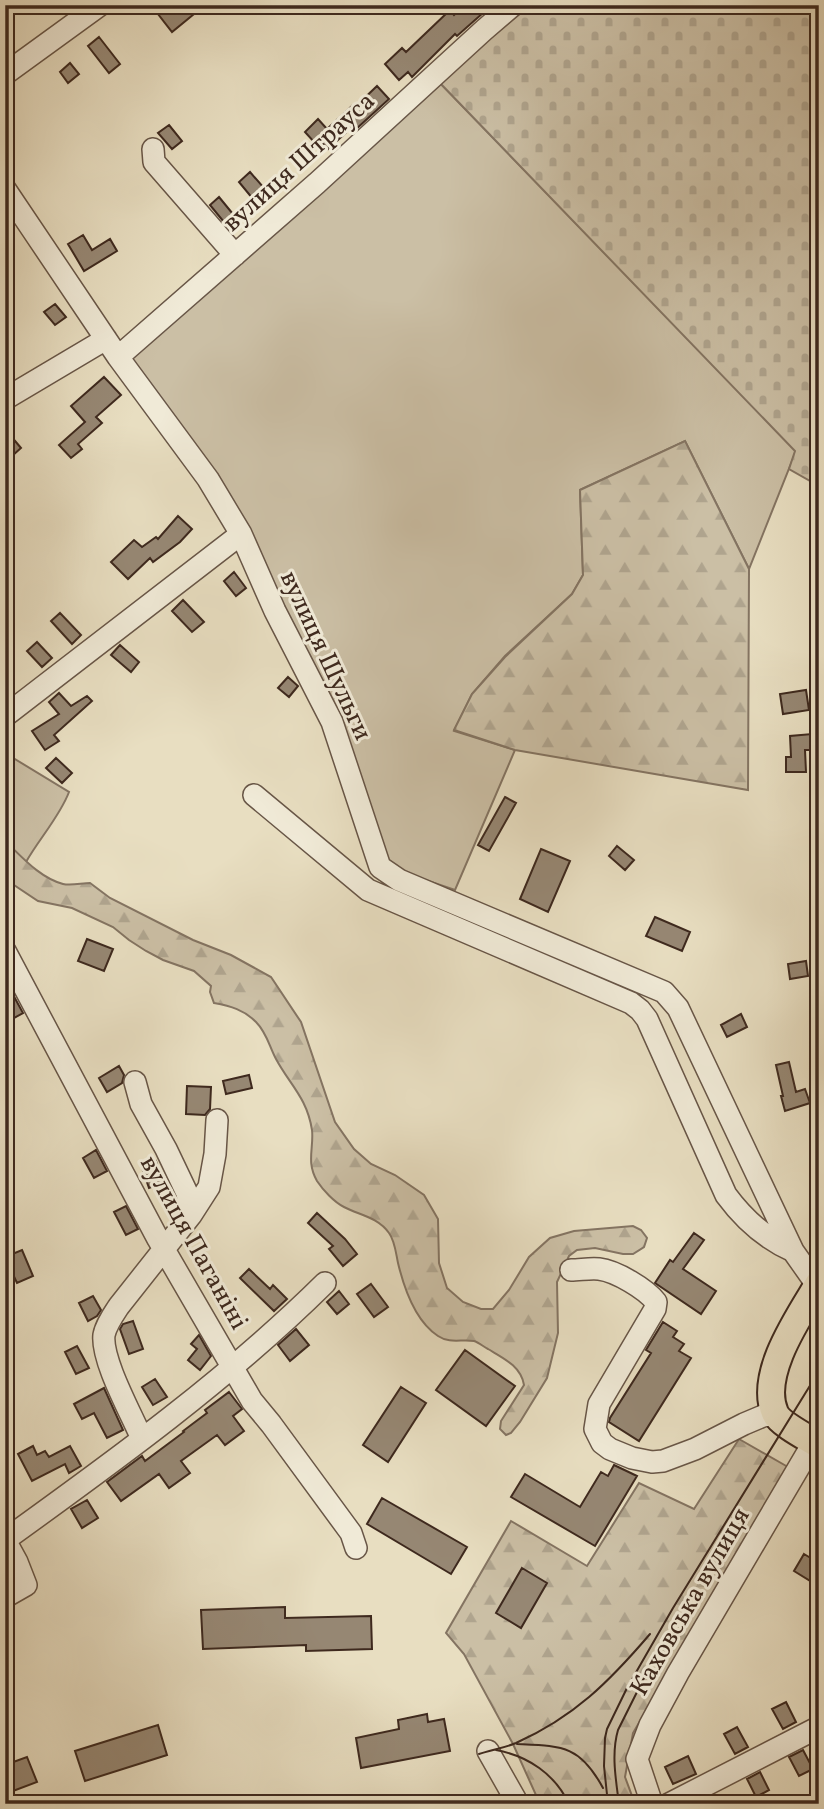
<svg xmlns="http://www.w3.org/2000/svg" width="824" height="1809" font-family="Vollkorn,serif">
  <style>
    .green { fill: #cbbfa5; stroke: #847462; stroke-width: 2 }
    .forest { fill: url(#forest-firs); stroke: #847462; stroke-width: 2 }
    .cemetery { fill: url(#cemetery-stones); stroke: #847462; stroke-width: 2 }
    .building { fill: #968773; stroke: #3e291e; stroke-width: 2 }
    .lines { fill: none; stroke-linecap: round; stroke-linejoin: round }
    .minor-casing { stroke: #685647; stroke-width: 24 }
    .major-casing { stroke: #3e291e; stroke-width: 30 }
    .minor { stroke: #f0ead7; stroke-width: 21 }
    .major { stroke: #e8dec1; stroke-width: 26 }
    .tram { stroke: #3e291e; stroke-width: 2 }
    .labels { text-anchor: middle; stroke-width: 6; stroke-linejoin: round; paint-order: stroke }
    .street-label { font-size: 26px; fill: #3e291e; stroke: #f0ead7 }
  </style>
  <defs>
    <pattern id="forest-firs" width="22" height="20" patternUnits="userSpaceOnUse" patternTransform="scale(1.75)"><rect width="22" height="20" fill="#cbbfa5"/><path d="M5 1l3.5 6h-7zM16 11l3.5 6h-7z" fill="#afa48e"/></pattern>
    <pattern id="cemetery-stones" width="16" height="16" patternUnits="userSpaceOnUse" patternTransform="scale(1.75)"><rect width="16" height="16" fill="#cbbfa5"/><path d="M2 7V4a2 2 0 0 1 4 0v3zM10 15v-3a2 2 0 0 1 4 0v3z" fill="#afa48e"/></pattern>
  </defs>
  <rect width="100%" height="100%" fill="#e8dec1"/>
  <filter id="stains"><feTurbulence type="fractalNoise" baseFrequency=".00286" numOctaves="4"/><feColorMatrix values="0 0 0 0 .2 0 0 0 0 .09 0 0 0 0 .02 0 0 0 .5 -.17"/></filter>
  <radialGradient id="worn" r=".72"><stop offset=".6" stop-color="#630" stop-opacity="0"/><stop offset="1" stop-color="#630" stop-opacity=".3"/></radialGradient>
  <path class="green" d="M440 83 796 451 749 569 685 441 580 490 583 575 572 594 505 656 472 694 454 731 515 750 455 890 402 872 385 861 337 717 127 358Z
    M5 753 69 792C60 816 39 839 26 862L5 841Z"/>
  <path class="forest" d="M685 441 749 569 748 790 515 750 454 730 472 694 505 657 572 594 583 575 580 490Z
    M5 841C22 857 40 878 63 884 71 886 82 883 90 883L110 898 193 940 231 955 271 977 301 1022 335 1122 354 1149 371 1164 395 1175 424 1195 438 1219 439 1263 447 1288 463 1302 481 1309H493L509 1290 529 1257 550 1238 574 1231 633 1226 641 1230 647 1238 644 1247 633 1254H623L595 1248 577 1250 569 1256 557 1282 558 1333 547 1378 520 1422 511 1433 506 1435 500 1429 501 1421 524 1385C521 1366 503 1358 488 1349 484 1347 478 1342 474 1341 461 1339 450 1344 438 1336 415 1321 404 1288 398 1263 396 1254 395 1241 389 1233 378 1217 359 1215 344 1207 334 1202 323 1190 317 1181 306 1162 314 1148 312 1130 307 1098 290 1085 276 1059 269 1046 267 1033 256 1022 244 1010 231 1006 214 1003L210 992 211 986 194 971 163 960 146 951 129 940 113 927 72 908 38 901 5 879Z
    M739 1439 788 1467 633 1733 625 1777 635 1804H540L513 1744 464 1654 446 1633 511 1521 587 1566 639 1483 694 1509Z"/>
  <path class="cemetery" d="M531 5H819V486L789 469 795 451 440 83 491 37Z"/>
  <path class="building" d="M151 5H205L172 32Z
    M465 5H492L457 36 455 34 412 77 408 72 399 80 385 64 402 48 406 52 450 10 454 15Z
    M99 37 120 64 109 73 88 46Z
    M70 63 79 74 68 83 60 72Z
    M377 86 389 99 355 130 352 127 328 149 317 138 314 142 305 132 318 119 327 129 352 106 354 108Z
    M169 125 182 141 172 149 158 133Z
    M250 172 270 195 258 205 239 182Z
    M219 197 237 219 228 227 210 205Z
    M83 235 92 250 110 239 117 251 84 271 68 244Z
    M55 304 66 317 55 325 44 312Z
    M104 377 121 395 96 417 102 423 78 444 82 449 71 458 59 445 85 422 71 406Z
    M5 429 21 448 12 456 5 448Z
    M178 516 192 529 180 542 153 562 150 558 128 579 111 562 134 540 142 547 156 537 158 539Z
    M234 572 246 588 236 596 224 581Z
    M183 600 204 622 192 632 172 611Z
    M60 613 81 635 72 644 51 621Z
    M37 642 52 658 42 667 27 651Z
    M120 645 139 662 131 672 111 655Z
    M288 677 298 686 289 697 278 688Z
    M806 690 809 710 783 714 780 694Z
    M59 693 71 706 87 696 92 701 54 735 59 741 45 750 32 731 59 714 49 702Z
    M812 734 813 750H805L806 772H786V757H791L790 736Z
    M56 758 72 773 62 783 46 768Z
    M505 797 516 803 489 851 478 845Z
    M617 846 634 860 625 870 609 856Z
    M541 849 570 861 548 912 520 899Z
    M655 917 690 932 682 951 646 936Z
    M87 939 113 949 104 971 78 961Z
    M806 961 808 976 790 979 788 964Z
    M11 991 23 1013 5 1023V994Z
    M741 1014 747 1027 727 1037 721 1025Z
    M789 1062 796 1092 805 1089 810 1103 785 1111 781 1096H783L776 1065Z
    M119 1066 124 1075 122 1083 107 1092 99 1078Z
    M249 1075 252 1088 226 1094 223 1081Z
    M187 1086 211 1087 210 1109 205 1115 186 1114Z
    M96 1150 107 1171 94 1178 83 1158Z
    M156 1161 163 1183 149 1188 141 1165Z
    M126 1206 138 1229 126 1235 114 1212Z
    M317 1213 345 1239 357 1254 343 1266 329 1249 333 1246 308 1223Z
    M694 1233 704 1240 683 1269 716 1291 701 1314 655 1283 670 1260 673 1262Z
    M22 1250 33 1276 17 1283 5 1257Z
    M249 1269 270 1289 273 1285 287 1299 274 1311 240 1278Z
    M371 1284 388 1307 374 1317 357 1294Z
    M339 1291 349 1304 337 1314 327 1302Z
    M93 1296 101 1310 97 1316 88 1321 79 1303Z
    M133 1321 143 1349 129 1354 120 1329 123 1324Z
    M663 1322 677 1331 673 1337 684 1344 679 1351 691 1358 639 1441 609 1422 610 1418 651 1353 646 1350Z
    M296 1329 309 1345 290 1361 278 1345Z
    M199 1335 211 1356 200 1370 188 1360 197 1349 191 1344Z
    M77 1346 89 1368 76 1374 65 1352Z
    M465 1350 515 1386 486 1426 436 1390Z
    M155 1379 167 1397 153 1405 142 1387Z
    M401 1387 426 1403 388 1462 363 1445Z
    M104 1388 123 1430 107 1438 94 1413 82 1419 74 1404Z
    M229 1392 242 1409 233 1416 244 1431 225 1445 217 1435 181 1461 190 1473 169 1488 159 1474 121 1501 107 1482 142 1456 145 1461 184 1432 183 1431 207 1413 205 1410Z
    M33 1446 37 1455 45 1451 49 1457 70 1446 81 1466 69 1473 65 1464 32 1481 18 1454Z
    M614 1465 637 1476 595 1546 511 1497 525 1474 580 1507 601 1472 608 1476Z
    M382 1498 467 1547 451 1574 367 1524Z
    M87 1500 98 1518 82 1528 71 1509Z
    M804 1554 819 1563V1570L812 1582 794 1571Z
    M522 1568 547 1583 521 1628 496 1613Z
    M285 1607V1618L371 1616 372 1649 306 1651V1645L203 1649 201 1610Z
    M786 1702 796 1722 783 1729 772 1709Z
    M427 1714 428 1722 444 1719 450 1751 361 1768 356 1738 399 1729 398 1720Z
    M158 1725 167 1755 85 1781 75 1751Z
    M737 1727 748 1747 735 1754 724 1734Z
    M803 1750 813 1769 799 1776 789 1757Z
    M688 1756 696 1774 673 1784 665 1767Z
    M27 1757 37 1782 5 1794V1765Z
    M760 1772 769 1790 756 1797 747 1779Z"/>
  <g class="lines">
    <g class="minor-casing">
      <path id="minor" d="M5 74 100 5
        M153 149 154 162 235 255
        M5 189 118 357 208 479 241 534 275 611 332 722 380 867 399 880 664 992 678 1008 793 1251 817 1285
        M118 357 317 183 484 30 513 5
        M5 399 106 339
        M5 716 241 534
        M254 795 368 890 631 1003 640 1010 647 1019 726 1195C743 1218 766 1239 793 1251
        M5 951 158 1239 252 1401 271 1424 351 1533 356 1548
        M135 1082 141 1104 166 1149 187 1193 191 1215
        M571 1270C580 1270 590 1268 599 1269 616 1271 646 1289 656 1302L655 1309 599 1404 595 1429 602 1443 610 1449 632 1458 652 1462 663 1461 695 1449 744 1424 763 1416 776 1414
        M142 1439C132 1415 101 1360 104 1335 106 1325 113 1315 119 1306L191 1215 209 1187 215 1154 217 1120
        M5 1540C116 1460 228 1379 325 1283
        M5 1540 17 1562 26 1585 5 1597
        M488 1751 518 1804
        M652 1804 637 1759 650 1725 678 1673 819 1433
        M669 1804 819 1727"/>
    </g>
    <g class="major-casing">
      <path id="major" d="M819 1283C800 1315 758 1374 775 1413 780 1424 808 1438 819 1445"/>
    </g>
    <use href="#minor" class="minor"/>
    <use href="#major" class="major"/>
    <path class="tram" d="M517 1744C562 1746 580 1745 603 1788
      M496 1750C528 1756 555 1774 569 1804
      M479 1754C491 1750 504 1748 516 1743 574 1717 609 1682 650 1634
      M608 1804 604 1766 605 1738 607 1729 627 1688 673 1608 819 1371
      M619 1804C616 1780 611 1754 618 1730L646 1674"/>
  </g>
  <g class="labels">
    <g class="street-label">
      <text transform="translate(298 161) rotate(-42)" y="9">вулиця Штрауса</text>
      <text transform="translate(327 655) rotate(65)" y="9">вулиця Шульги</text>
      <text transform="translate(195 1242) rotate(61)" y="9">вулиця Паганіні</text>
      <text transform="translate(689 1601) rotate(-60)" y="9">Каховська вулиця</text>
    </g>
  </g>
  <rect width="824" height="1809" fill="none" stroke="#e8dec1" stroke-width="28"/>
  <rect x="7" y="7" width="810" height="1795" fill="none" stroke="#3e291e" stroke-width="3.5"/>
  <rect x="14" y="14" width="796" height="1781" fill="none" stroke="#3e291e" stroke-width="2"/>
  <rect width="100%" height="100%" filter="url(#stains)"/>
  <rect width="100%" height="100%" fill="url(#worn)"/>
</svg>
